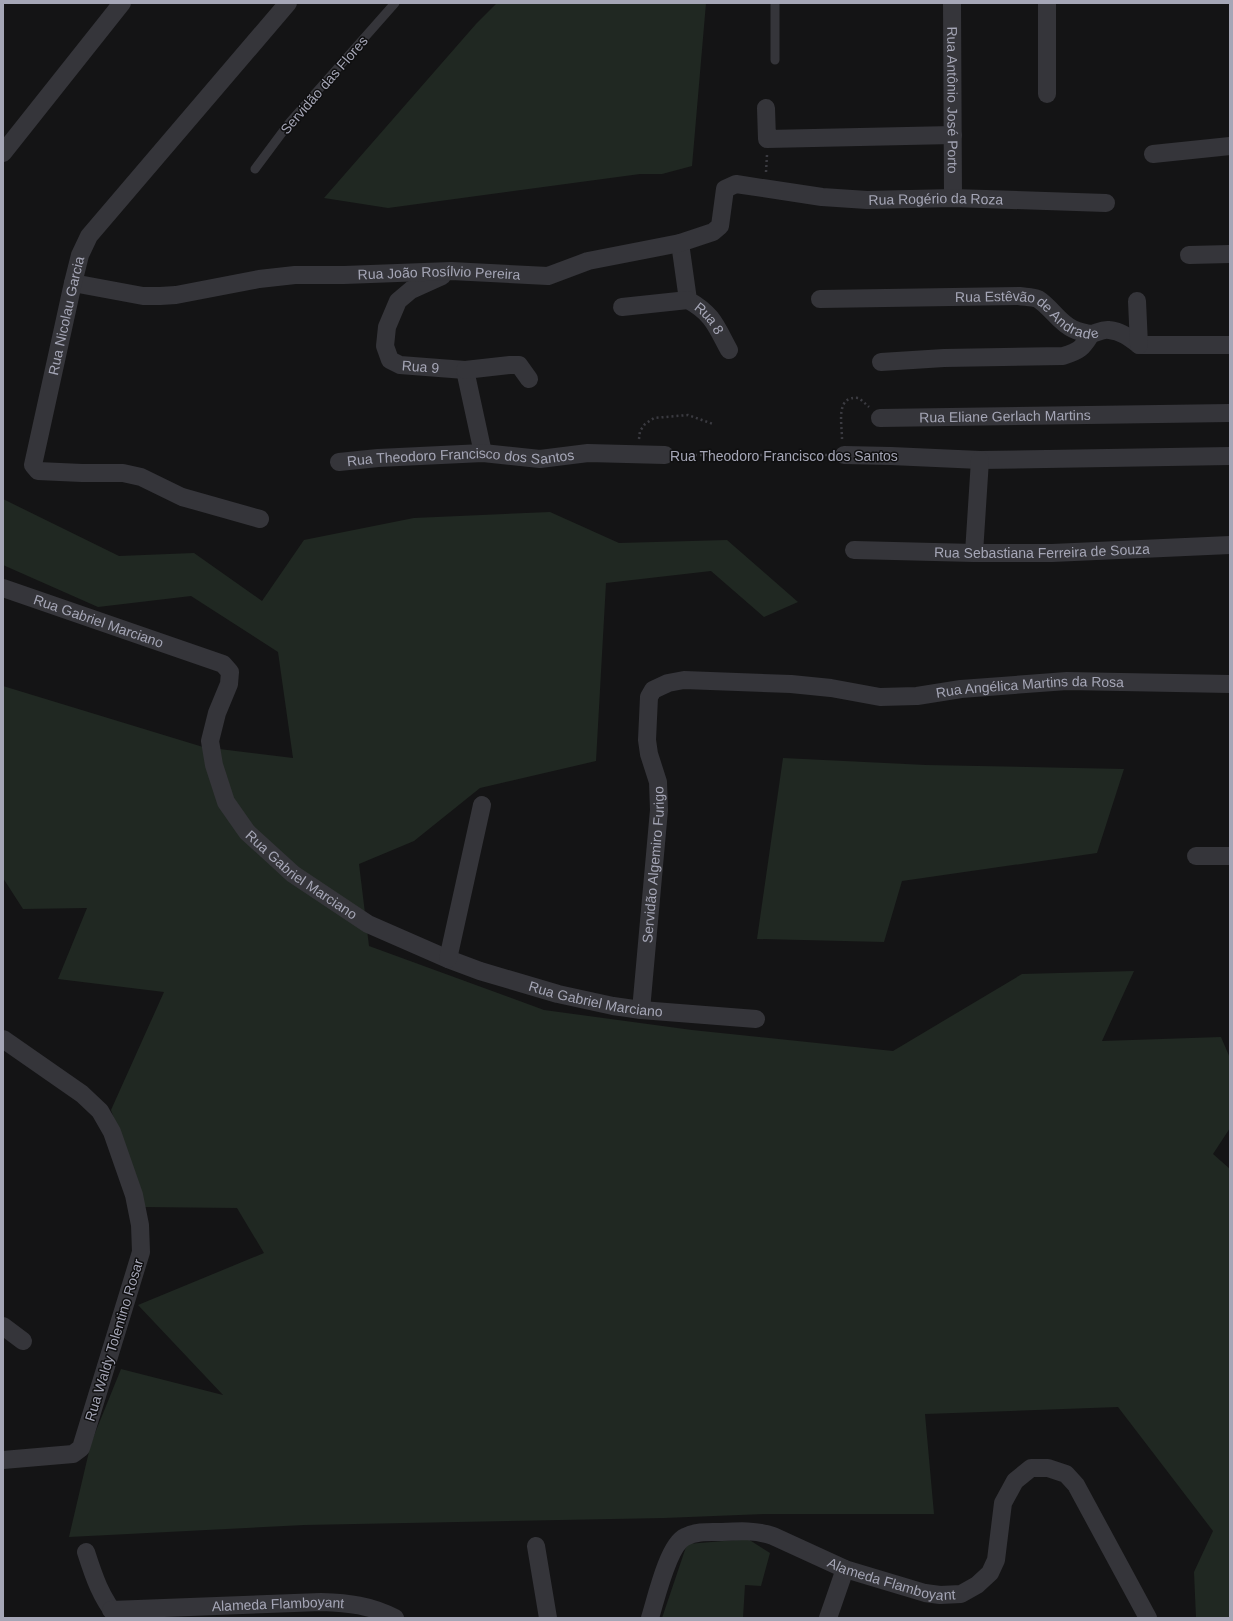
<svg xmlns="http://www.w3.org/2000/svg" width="1233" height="1621" font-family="Helvetica,sans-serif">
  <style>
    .green { fill: #202822 }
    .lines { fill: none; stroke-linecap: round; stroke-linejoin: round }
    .path { stroke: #3b3b41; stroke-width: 2.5; stroke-dasharray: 2 3; stroke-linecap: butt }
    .lane { stroke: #35353a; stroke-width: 9 }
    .street { stroke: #35353a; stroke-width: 18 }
    .labels { text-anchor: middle; stroke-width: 3; stroke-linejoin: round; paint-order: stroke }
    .street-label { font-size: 14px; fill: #a5a6b6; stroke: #0f0f10 }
  </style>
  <rect width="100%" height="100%" fill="#141415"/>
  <path class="green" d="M497 3H706L692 166 662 174H640L388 208 324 198 476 24Z
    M3 499 119 556 194 553 262 601 304 540 414 518 550 512 619 543 727 540 798 602 764 617 711 571 606 583 596 761 480 788 414 841 359 864 369 946 544 1010 692 1030 893 1051 1022 974 1134 971 1102 1041 1221 1037 1230 1058V1128L1213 1154 1230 1169V1618H1196L1194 1572 1213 1531 1118 1407 925 1414 934 1514H765L664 1518 304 1525 69 1537 91 1443 121 1369 223 1395 138 1305 264 1253 237 1208 144 1207 111 1110 164 992 58 979 87 908 23 909 3 878V686L203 747 293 758 278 652 191 596 98 607 3 565Z
    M783 758 926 765 1124 769 1097 853 902 881 884 942 757 939Z
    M748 1539 770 1553 761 1586 745 1585 743 1618H662L687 1544Z"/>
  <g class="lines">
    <path class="path" d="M766 172 767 155
      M639 439 640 431 645 424 654 418 688 415 713 424
      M842 439C842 423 835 395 859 398L869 407
      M680 455H827"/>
    <path class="lane" d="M775 3V60
      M255 169 290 122 395 3"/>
    <g class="street">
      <path id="s1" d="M952 3 953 198"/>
      <path d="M1047 3V94"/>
      <path d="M766 108 767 139 953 135"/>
      <path d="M3 153 122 3"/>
      <path d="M1153 154 1230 146"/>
      <path id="s2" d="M680 243 688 300C713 314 716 326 729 350"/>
      <path d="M1189 255 1230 254"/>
      <path id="s3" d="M442 276 411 290 398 301 387 327 385 346 390 360 400 365 465 370 483 453"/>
      <path id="s4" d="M73 283 143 296H160L176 295 259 279 295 275H344L451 271 548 276 588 261 680 243 713 232 720 226 725 189 736 184 822 197 867 200 953 198 1106 203"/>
      <path id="s5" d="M820 299 1019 296C1025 297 1033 297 1038 299 1051 307 1059 323 1073 329 1077 331 1087 334 1091 334 1097 333 1102 329 1109 330 1121 331 1130 338 1139 345H1230"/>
      <path d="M1137 301 1139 345"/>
      <path d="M622 307 688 300"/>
      <path d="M881 362 944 358 1063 356C1079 351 1082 349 1091 334"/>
      <path d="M465 370 510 365H519L529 379"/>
      <path id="s6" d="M880 418 1230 413"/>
      <path d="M844 455 891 456 980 460 1230 456"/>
      <path id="s7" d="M339 462 378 458 483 453 540 459 588 453 665 455"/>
      <path id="s8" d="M260 519 182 497 141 477 123 473H82L38 471 33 465 73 283 80 255 89 236 288 3"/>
      <path id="s9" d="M854 550 974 553H1052L1230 545"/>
      <path d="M974 553 980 460"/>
      <path id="s10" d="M3 588 223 664 230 672 229 684 217 713 210 741 214 765 226 802 247 832 293 874 368 924 448 959 480 971 558 994 613 1006 641 1010 756 1019"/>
      <path d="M1196 856H1230"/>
      <path d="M448 959 482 805"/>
      <path id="s11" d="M641 1010 659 810 658 782 649 754 647 740 649 697 653 690 668 683 684 680 791 684 831 688 880 697 917 696 961 689 1067 681 1230 684"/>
      <path d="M3 1039 82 1094 100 1111 112 1132 134 1195 140 1225 141 1252 81 1448 73 1454 3 1460"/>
      <path d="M3 1326 23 1341"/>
      <path d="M536 1546 548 1618"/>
      <path d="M86 1552C94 1577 101 1598 118 1618"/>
      <path id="s12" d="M111 1610 321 1602C349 1603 370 1605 395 1618"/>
      <path id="s13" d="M650 1618C656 1599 668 1545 685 1537 696 1531 709 1532 721 1532 739 1531 756 1530 773 1536L845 1569 925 1593 940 1595 961 1594 977 1585 990 1573 996 1560 1003 1503 1015 1481 1031 1468H1048L1066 1474 1076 1485 1148 1618"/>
      <path d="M828 1618 845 1569"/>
    </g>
  </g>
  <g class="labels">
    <g class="street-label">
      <text transform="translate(324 85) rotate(-49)" y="5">Servidão das Flores</text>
      <text dy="5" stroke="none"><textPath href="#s1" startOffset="97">Rua Antônio José Porto</textPath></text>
      <text dy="5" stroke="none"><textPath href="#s4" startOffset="909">Rua Rogério da Roza</textPath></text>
      <text dy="5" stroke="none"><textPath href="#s4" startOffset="369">Rua João Rosílvio Pereira</textPath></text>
      <text dy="5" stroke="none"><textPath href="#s5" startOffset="213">Rua Estêvão de Andrade</textPath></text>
      <text dy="5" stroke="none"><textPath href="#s8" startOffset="391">Rua Nicolau Garcia</textPath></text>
      <text dy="5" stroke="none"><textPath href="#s2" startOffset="86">Rua 8</textPath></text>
      <text dy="5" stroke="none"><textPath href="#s3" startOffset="145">Rua 9</textPath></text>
      <text dy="5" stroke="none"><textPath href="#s6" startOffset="125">Rua Eliane Gerlach Martins</textPath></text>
      <text x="784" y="461">Rua Theodoro Francisco dos Santos</text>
      <text dy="5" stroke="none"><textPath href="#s7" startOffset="122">Rua Theodoro Francisco dos Santos</textPath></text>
      <text dy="5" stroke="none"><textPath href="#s9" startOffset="188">Rua Sebastiana Ferreira de Souza</textPath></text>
      <text dy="5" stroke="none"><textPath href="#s10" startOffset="101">Rua Gabriel Marciano</textPath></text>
      <text dy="5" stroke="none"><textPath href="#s11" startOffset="704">Rua Angélica Martins da Rosa</textPath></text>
      <text dy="5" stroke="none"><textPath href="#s11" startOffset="146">Servidão Algemiro Furigo</textPath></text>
      <text dy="5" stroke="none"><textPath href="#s10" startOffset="485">Rua Gabriel Marciano</textPath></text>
      <text dy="5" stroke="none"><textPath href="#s10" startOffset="809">Rua Gabriel Marciano</textPath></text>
      <text transform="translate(114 1340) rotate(-73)" y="5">Rua Waldy Tolentino Rosar</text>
      <text dy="5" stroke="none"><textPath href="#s13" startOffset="306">Alameda Flamboyant</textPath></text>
      <text dy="5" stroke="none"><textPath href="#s12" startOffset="167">Alameda Flamboyant</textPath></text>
    </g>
  </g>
  <rect width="1233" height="1621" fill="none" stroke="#a5a6b6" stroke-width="8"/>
</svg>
